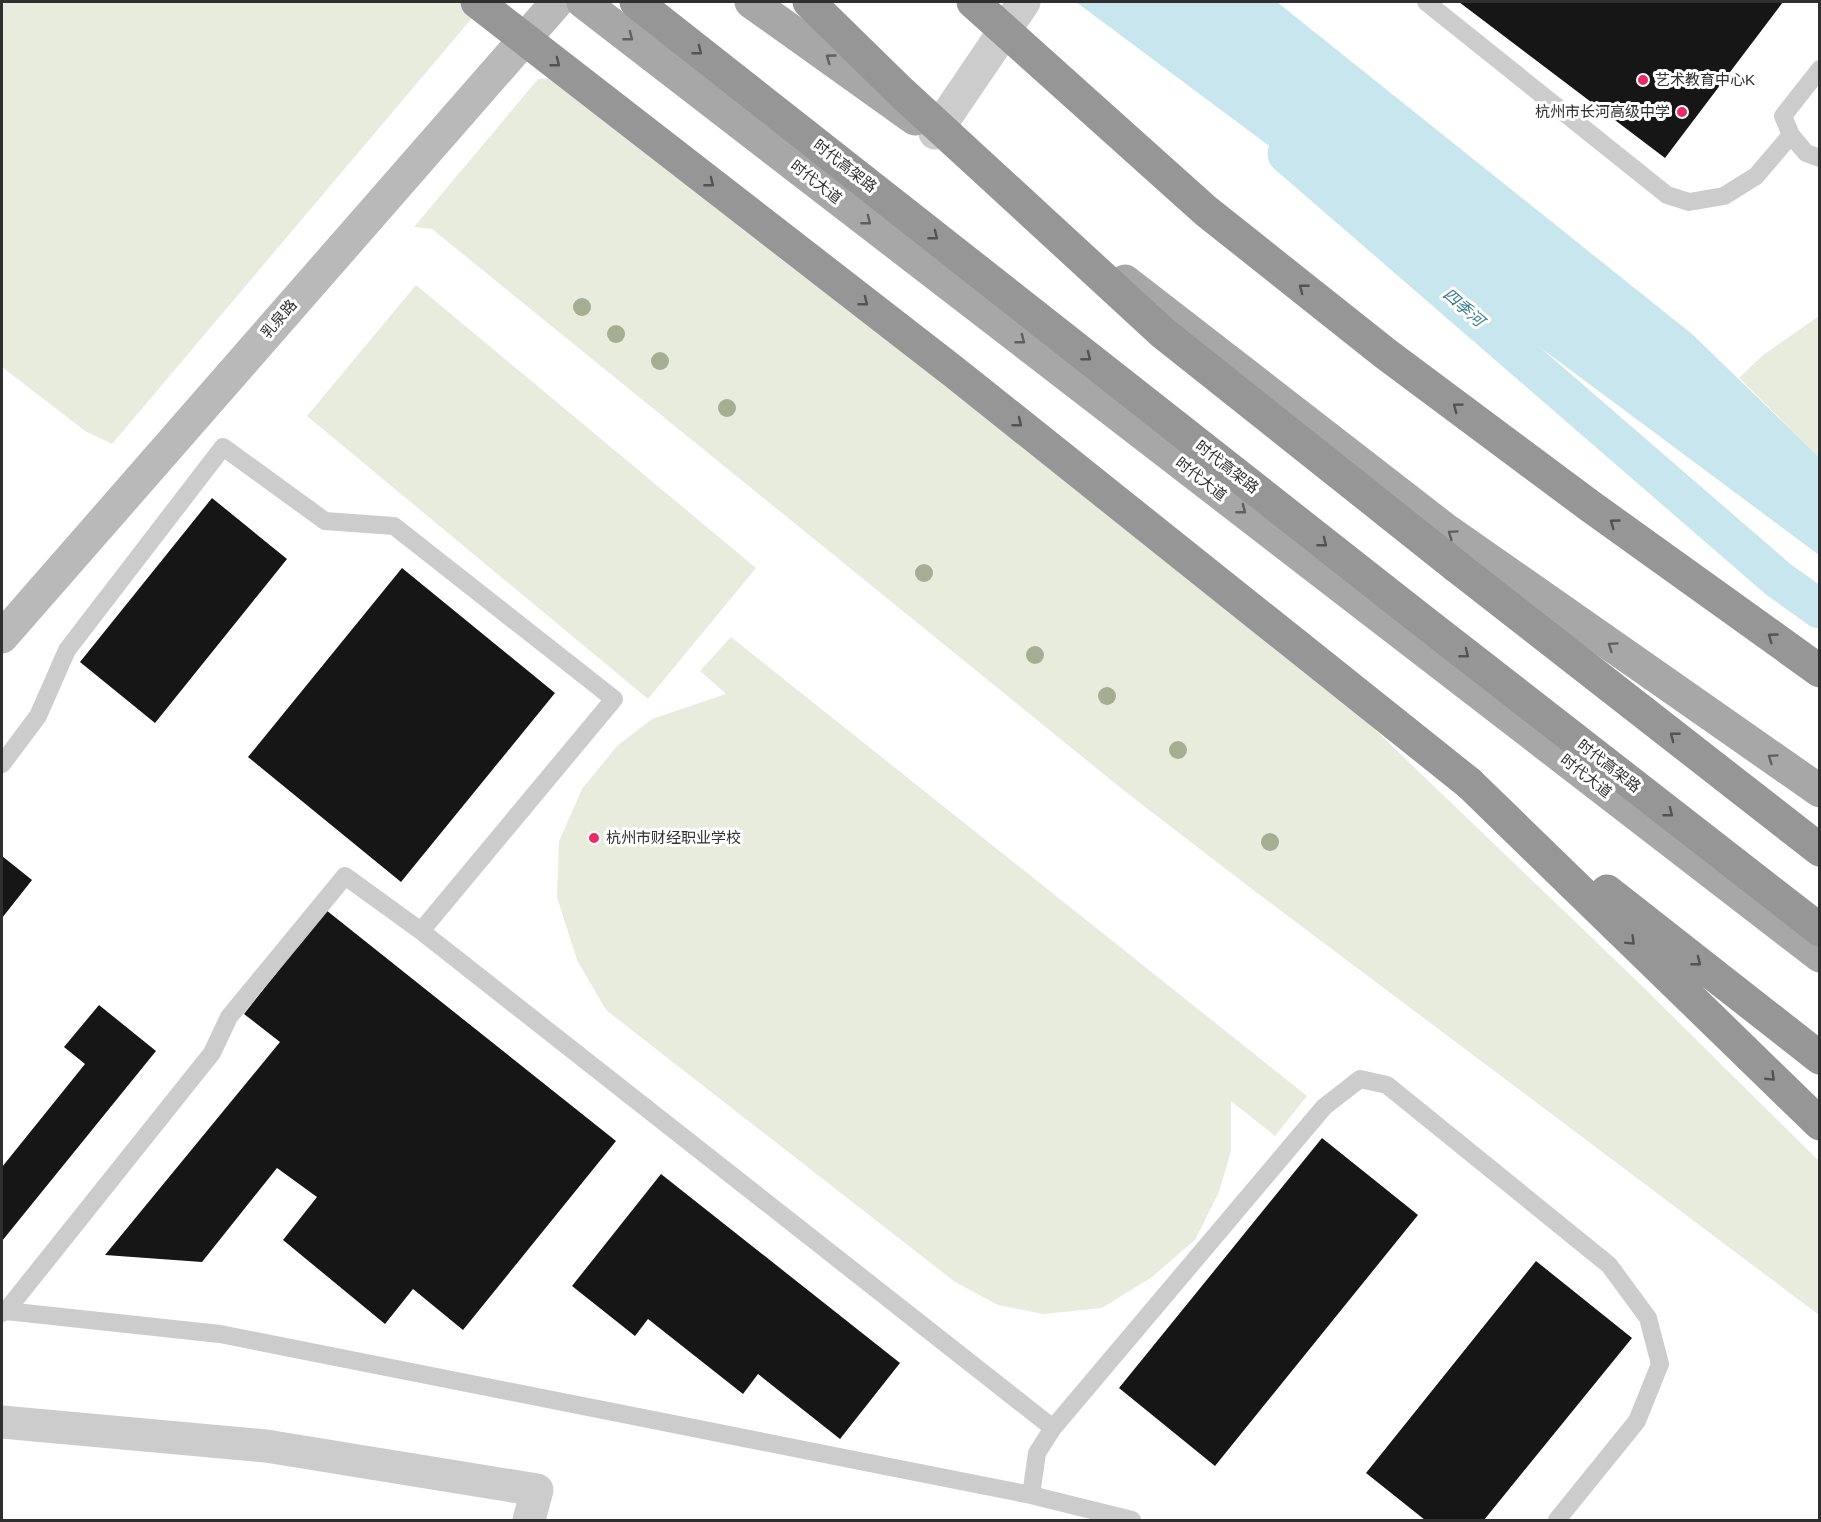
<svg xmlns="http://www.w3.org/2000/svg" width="1821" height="1522" font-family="Helvetica,'Noto Sans SC',sans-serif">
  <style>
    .green { fill: #e8ecdc }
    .water { fill: #c7e6ed }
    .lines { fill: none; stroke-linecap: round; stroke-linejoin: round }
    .canal { stroke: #c7e6ed; stroke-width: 39 }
    .building { fill: #161616 }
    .lane { stroke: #ccc; stroke-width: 18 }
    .street { stroke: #ccc; stroke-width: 33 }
    .secondary { stroke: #b9b9b9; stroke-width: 33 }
    .primary { stroke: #a7a7a7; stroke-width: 33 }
    .highway { stroke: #969696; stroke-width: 33 }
    .highway-bridge { stroke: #969696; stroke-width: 33 }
    .tree { fill: #a5ae93 }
    .oneway { stroke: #5f5f5f }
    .oneway2 { stroke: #535353 }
    .poi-dot { fill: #eb2b62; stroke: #fff; stroke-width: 2 }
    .labels { text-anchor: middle; stroke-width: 6; stroke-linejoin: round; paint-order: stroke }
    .poi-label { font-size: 15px; fill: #2f2f2f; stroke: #fff; text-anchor: start }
    .street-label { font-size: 15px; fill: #2f2f2f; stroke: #fff }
    .water-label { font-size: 16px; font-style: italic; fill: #387e8d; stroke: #fff }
  </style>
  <rect width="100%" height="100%" fill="#fff"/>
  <path class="green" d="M2 2H464L478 11 112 444 85 431 2 367Z
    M557 78 881 328 930 374 1364 719 1640 984 1819 1161V1315L1244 883 1127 793 432 229 414 227 538 79Z
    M416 285 756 568 648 699 307 416Z
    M1819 316V457L1739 378 1763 355Z
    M731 637 1307 1096 1275 1136 1231 1101V1151L1219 1192 1195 1240 1152 1277 1102 1308 1043 1314 998 1305 955 1282 606 1010 577 960 557 897 559 841 582 789 617 746 652 719 726 694 700 671Z"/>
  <path class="water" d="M1076 2H1277L1692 334 1819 457V555Z"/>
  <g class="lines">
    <path class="canal" d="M1287 154 1779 580 1820 609"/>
  </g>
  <path class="building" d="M1459 2H1783L1665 158Z
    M212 498 287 559 155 723 80 662Z
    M402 568 555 693 401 882 248 757Z
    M2 856 32 880 2 918Z
    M326 910 616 1141 463 1330 413 1289 385 1324 283 1240 317 1197 277 1168 202 1262 105 1255 280 1042 244 1014Z
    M99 1005 156 1051 2 1241V1167L85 1064 64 1047Z
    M1322 1138 1418 1215 1215 1466 1119 1388Z
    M661 1174 900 1363 840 1439 758 1374 743 1394 648 1319 635 1336 572 1286Z
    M1536 1261 1632 1338 1484 1520H1425L1366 1473Z"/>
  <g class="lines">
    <path class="lane" d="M1426 2 1667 195 1689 202 1724 196 1756 176 1791 135
      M1820 69 1783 116 1791 135 1806 153 1820 158
      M2 764 38 716 67 650 223 447 325 521 394 526 614 699 421 931
      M6 1311 212 1053 229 1017 345 876 421 931 1053 1428
      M2 1313 6 1311 220 1334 1031 1495 1132 1520
      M1031 1495 1037 1453 1053 1428 1324 1107 1360 1079 1387 1085 1609 1265 1648 1318 1660 1364 1637 1421 1557 1520"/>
    <path class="street" d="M935 133 1024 2
      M2 1422 266 1446 537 1490 529 1520"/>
    <path class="secondary" d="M2 637 557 2"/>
    <path class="primary" d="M583 2 1820 956
      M751 2 915 119
      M1125 281 1445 529 1820 791"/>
    <path class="highway" d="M636 2 1419 618 1820 930
      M1456 566 1820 850
      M1469 783 1820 1124
      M1607 891 1820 1058"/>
    <path class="highway-bridge" d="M477 2 954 372 1469 783
      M809 2 901 92 1163 333 1456 566
      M973 2 1206 211 1386 354 1590 506 1820 671"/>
  </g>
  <g class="tree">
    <circle cx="582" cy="307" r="9"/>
    <circle cx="616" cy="334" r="9"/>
    <circle cx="660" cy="361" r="9"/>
    <circle cx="727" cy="408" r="9"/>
    <circle cx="924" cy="573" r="9"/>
    <circle cx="1035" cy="655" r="9"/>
    <circle cx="1107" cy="696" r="9"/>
    <circle cx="1178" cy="750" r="9"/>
    <circle cx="1270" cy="842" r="9"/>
  </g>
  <defs><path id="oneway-chevron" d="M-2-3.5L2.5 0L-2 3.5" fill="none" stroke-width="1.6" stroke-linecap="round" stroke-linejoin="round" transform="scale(1.5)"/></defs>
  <g class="oneway">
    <use href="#oneway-chevron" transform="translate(629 37) rotate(38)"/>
    <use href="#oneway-chevron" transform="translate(830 58) rotate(-144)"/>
    <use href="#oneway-chevron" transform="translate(867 221) rotate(38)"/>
    <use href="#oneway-chevron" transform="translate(1021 340) rotate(38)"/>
    <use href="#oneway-chevron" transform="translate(1242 510) rotate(38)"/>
    <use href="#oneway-chevron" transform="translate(1452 534) rotate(-145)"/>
    <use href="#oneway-chevron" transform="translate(1612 646) rotate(-145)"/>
    <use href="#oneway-chevron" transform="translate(1772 758) rotate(-145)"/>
  </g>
  <g class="oneway2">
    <use href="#oneway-chevron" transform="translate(698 51) rotate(38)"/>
    <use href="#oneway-chevron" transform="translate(556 63) rotate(38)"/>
    <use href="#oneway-chevron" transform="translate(710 183) rotate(38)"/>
    <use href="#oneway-chevron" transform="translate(934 236) rotate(38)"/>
    <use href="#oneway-chevron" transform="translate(1303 288) rotate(-142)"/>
    <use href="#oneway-chevron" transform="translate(864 302) rotate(38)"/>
    <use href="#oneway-chevron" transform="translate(1087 357) rotate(38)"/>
    <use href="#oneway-chevron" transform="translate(1457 407) rotate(-143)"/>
    <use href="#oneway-chevron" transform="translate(1018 423) rotate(39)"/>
    <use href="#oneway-chevron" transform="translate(1614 523) rotate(-144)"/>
    <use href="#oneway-chevron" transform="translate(1323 543) rotate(38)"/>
    <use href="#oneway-chevron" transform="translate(1772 637) rotate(-144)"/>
    <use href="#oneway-chevron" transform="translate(1465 654) rotate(38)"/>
    <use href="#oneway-chevron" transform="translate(1674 736) rotate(-142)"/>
    <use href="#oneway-chevron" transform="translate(1669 813) rotate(38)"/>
    <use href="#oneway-chevron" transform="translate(1631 941) rotate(44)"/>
    <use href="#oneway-chevron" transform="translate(1697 962) rotate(38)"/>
    <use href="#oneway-chevron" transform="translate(1771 1077) rotate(44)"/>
  </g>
  <g class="poi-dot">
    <circle cx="1643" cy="80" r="6"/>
    <circle cx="1682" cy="112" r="6"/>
    <circle cx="594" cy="838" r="6"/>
  </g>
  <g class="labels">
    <g class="poi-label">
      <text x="1655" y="85">艺术教育中心K</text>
      <text x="1670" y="117" text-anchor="end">杭州市长河高级中学</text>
      <text x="606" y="843">杭州市财经职业学校</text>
    </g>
    <g class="street-label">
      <text transform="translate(845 166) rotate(38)" y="5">时代高架路</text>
      <text transform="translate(816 182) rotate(38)" y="5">时代大道</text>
      <text transform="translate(279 319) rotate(-49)" y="5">乳泉路</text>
      <text transform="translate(1227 467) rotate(38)" y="5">时代高架路</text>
      <text transform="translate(1201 479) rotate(38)" y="5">时代大道</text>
      <text transform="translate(1609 766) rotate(38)" y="5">时代高架路</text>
      <text transform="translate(1586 776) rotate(38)" y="5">时代大道</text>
    </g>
    <g class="water-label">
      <text transform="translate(1464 307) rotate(41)" y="6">四季河</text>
    </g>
  </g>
  <rect width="1821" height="1522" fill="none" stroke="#2f2f2f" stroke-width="6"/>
</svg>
